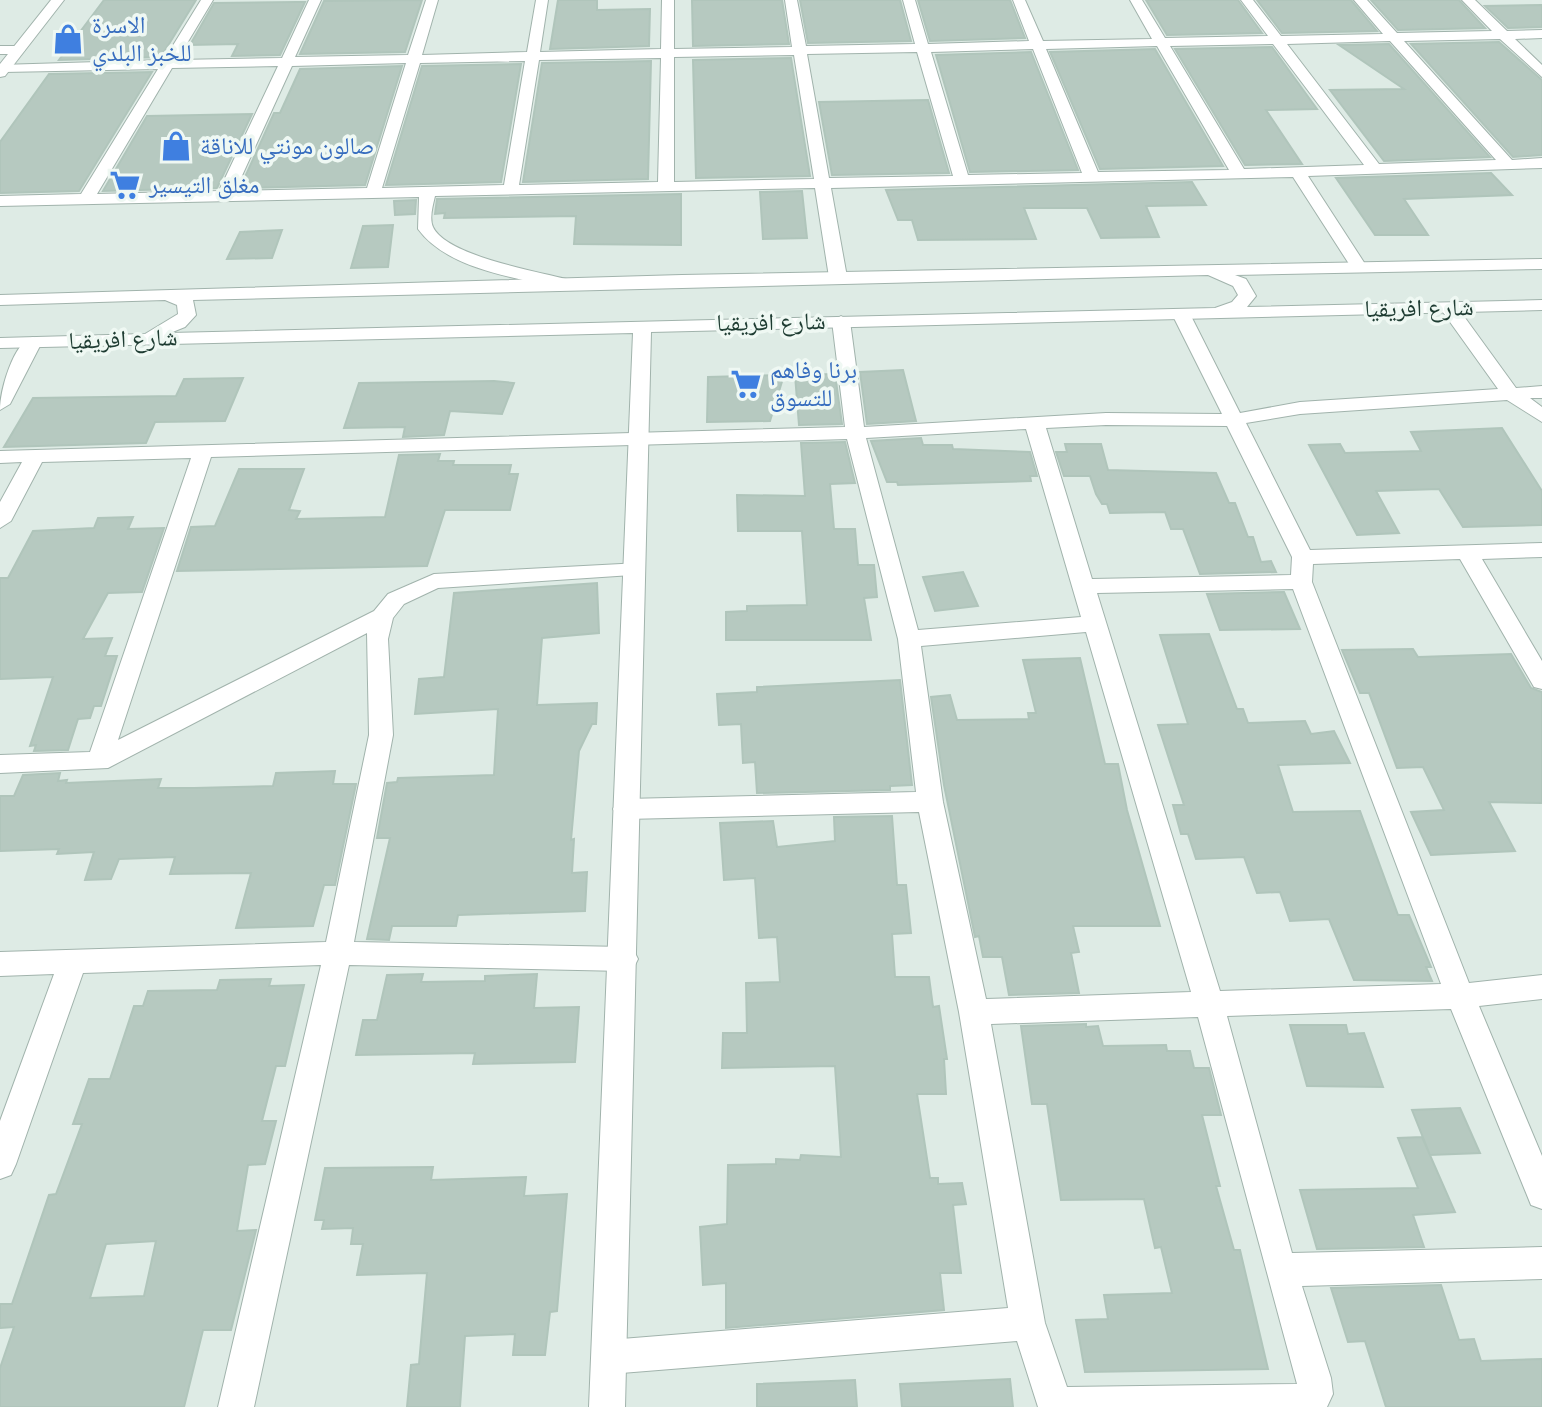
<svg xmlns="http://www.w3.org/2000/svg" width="1542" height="1407" font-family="Figtree,'Noto Naskh Arabic',sans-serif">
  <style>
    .building { fill: #b6c9c0; stroke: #b0c5bb; stroke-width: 2; fill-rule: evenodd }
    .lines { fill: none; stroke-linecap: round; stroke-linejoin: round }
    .minor-casing { stroke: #a1b3ac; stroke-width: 2 }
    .tertiary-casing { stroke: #a1b3ac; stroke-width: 2 }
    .minor { fill: #fff; fill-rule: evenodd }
    .tertiary { fill: #fff; fill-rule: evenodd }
    .labels { text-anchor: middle; stroke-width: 7; stroke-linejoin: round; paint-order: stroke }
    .far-shop-label { font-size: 24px; fill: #366cbe; stroke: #eff8f3; text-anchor: start }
    .far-street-label { font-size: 24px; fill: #1e3c32; stroke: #eff8f3 }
  </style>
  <rect width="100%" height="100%" fill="#deebe5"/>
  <path class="building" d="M104 0H196L161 57 59 60Z
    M422 0 405 52 300 54 324 1Z
    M558 0H597V10L650 9 649 46 550 49Z
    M692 0H782L789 44 693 46Z
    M800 0H900L911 41 808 43Z
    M918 0H1010L1025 38 930 41Z
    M1146 0H1238L1262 33 1167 35Z
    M1257 0H1351L1377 31 1282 33Z
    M1371 0H1459L1485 28 1398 30Z
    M297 2H305L280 55 232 56 238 44 190 45 214 3Z
    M1542 5V27L1508 28 1485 6Z
    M1499 42 1542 80V155L1513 157 1411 44Z
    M1389 44 1490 157 1384 161 1330 90 1404 89 1339 45Z
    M1272 47 1317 109 1266 110 1302 164 1245 165 1175 49Z
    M1155 49 1223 166 1100 169 1050 52Z
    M1031 52 1078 170 970 172 936 55Z
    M791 58 810 176 696 178 693 60Z
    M651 61 648 179 523 182 542 63Z
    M521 64 501 182 386 185 422 66Z
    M402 66 365 185 240 188 274 113H280L300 69Z
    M152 72 79 191 0 193V142L49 74Z
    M928 100 949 173 832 175 819 102Z
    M252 114 217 188 103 191 147 116Z
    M1491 173 1512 195 1404 199 1428 235H1375L1336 178Z
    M1192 182 1206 205 1146 206 1159 237 1101 238 1087 208H1024L1036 239 918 240 912 220H898L886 190Z
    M802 191 807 238 763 239 760 192Z
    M681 194V245L574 244 576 216 444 218 445 213 435 214 437 199Z
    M416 200 415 214 395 215 394 201Z
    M393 225 388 267 351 268 363 226Z
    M282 230 272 258 227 259 240 232Z
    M903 370 916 421 867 424 860 372Z
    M835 374 842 424 799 425 795 375Z
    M784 375 770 421 707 422 708 377Z
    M243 378 225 421 155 422 146 443 4 447 33 398 176 396 184 379Z
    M494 381 514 383 502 414 450 411 444 435 403 437 405 427 344 428 359 383Z
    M1502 428 1542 491V525L1463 527 1439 489 1376 491 1399 533 1357 535 1309 445 1340 444 1345 453 1421 451 1411 432Z
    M921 438 923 445H952L953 449 1030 452 1037 476H1030L1031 481 898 485 897 482H887L871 441Z
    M845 442 855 483 830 484 834 529H855L858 565H874L877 597 864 598 871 640H726V612L747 611V606L807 605 802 531H738L737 495 805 496 801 443Z
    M1065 444H1101L1108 470 1216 473 1229 503H1235L1248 537H1253L1261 562 1271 561 1276 572 1200 574 1183 529H1171L1165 512 1110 513 1107 504H1102L1096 494 1090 476H1064L1056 452H1067Z
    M440 454 438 461H454L453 465H511L509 474H518L510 510H445L427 566 177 571 191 527 215 526 239 469H304L289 510 300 511 296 519 385 517 399 455Z
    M133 517 128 529 164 528 142 592 108 593 83 639 112 638 105 656H117L101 706H94L90 718 78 719 68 750 34 751 36 745 30 746 53 677 0 679V578H8L33 531 94 528 98 518Z
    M963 572 978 606 935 611 923 577Z
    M597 583 599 633 542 638 537 705 597 703 596 724H592L579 751 571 840 574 839 572 873 587 872 585 911 458 915 456 926H392L389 940 367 939 390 838H377L387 783 397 782 398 778 494 775 498 709 415 714 419 679 444 677 454 593Z
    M1284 592 1300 629 1220 630 1207 594Z
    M1209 634 1237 709H1243L1248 723 1305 721 1311 734 1334 731 1350 763 1278 765 1293 812 1360 811 1398 915H1409L1431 967H1426L1432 981 1354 980 1329 919 1290 921 1280 892 1257 893 1244 857 1196 859 1188 834H1181L1173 805H1184L1158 725 1188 724 1160 635Z
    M1413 649 1418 657 1511 654 1531 688 1542 692V803L1489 802 1515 851 1431 855 1411 812 1444 810 1423 767 1397 768 1369 693H1360L1342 650Z
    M1080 658 1105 764H1118L1127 810 1160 926H1073L1079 952 1071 953 1079 993 1009 995 1002 957H983L979 936 975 937 944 785 931 697 950 695 957 720 1029 719 1028 713H1036L1023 660Z
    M900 680 912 785 890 786V790L757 793 755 762 743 763 741 724 719 725 717 694 757 692V687Z
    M335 771 333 784H356L335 885H324L313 926 236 928 251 873 170 874 175 857 119 859 111 879 85 880 94 852 57 854 59 849 0 851V796H14L23 775 60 773 58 781 67 780 66 783 161 779 158 788H194L273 786 276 773Z
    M892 816 897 885H906L911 933 892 934 895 977H929L933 1007 939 1006 947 1059H944L946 1094H917L930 1178H938V1184L962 1183 966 1204 953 1205 961 1273H940L944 1310 726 1328V1283L703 1285 700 1227 727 1224 728 1165 776 1164V1159L800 1160 801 1155 841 1157 835 1066 722 1068 723 1033H747L746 983 780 982 777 937 759 938 755 878 724 880 720 823 773 821 777 847 835 841 834 817Z
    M423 974 421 982 485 981V976L537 974 534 1008 579 1007 575 1062 473 1064 475 1053 356 1055 363 1020H377L387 975Z
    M271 979 269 986 304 985 285 1066H276L262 1121H276L265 1164 248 1165 237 1231 256 1230 231 1330H203L184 1407H0V1368L14 1327 0 1328V1304H12L49 1195 56 1194 82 1124H73L89 1079H110L134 1006H143L148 991 217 990 220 980ZM156 1241 144 1296 90 1298 106 1244Z
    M1086 1024V1027L1098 1026 1103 1046 1166 1045 1167 1051H1190L1194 1068H1209L1221 1115H1202L1220 1186H1216L1234 1250H1240L1268 1369 1085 1372 1076 1320 1108 1319 1104 1295 1172 1293 1161 1247 1155 1248 1144 1199 1061 1200 1047 1104H1032L1021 1026Z
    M1290 1025H1346L1348 1034 1364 1033 1383 1087 1307 1086Z
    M1460 1108 1480 1153 1430 1155 1412 1110Z
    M1422 1137 1455 1212 1413 1215 1424 1247 1317 1249 1300 1190 1418 1188 1398 1138Z
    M433 1167 431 1180 526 1177 524 1196 567 1194 557 1311 550 1312 545 1355H513L515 1334 465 1336 460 1407H407L411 1365 419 1364 427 1273 357 1275 363 1244H351L353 1228 322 1229 324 1220H315L325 1168Z
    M1441 1285 1459 1340 1474 1339 1481 1361 1542 1359V1407H1386L1365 1341 1348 1342 1331 1288Z
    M1010 1379 1013 1407H902L900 1384Z
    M855 1380 857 1407H757V1384Z"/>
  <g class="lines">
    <g class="minor-casing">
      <path id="minor" d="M201 0H213L177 60 282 58 309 0H321L295 57 408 55 426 0H438L422 55 527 52 536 0H548L540 52 661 49 662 0H674V49L792 47 785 0H797L806 46 915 44 903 0H915L928 44 1029 41 1013 0H1025L1043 41 1152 39 1130 0H1142L1165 38 1268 36 1241 0H1253L1281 36 1383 34 1354 0H1367L1397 33 1492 31 1462 0H1475L1507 31 1542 30V38L1515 39 1542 65V77L1500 39 1404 41 1512 160 1542 158V168L1308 176 1367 267 1359 272 1351 267 1293 177 831 188 847 277 838 282 829 277 815 188 435 196C433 205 429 218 433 227 446 256 540 272 570 280V288L564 289C518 278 448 270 418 229L419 197 0 206V196L81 194 158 69 4 72 0 71V65L164 60ZM1390 41 1496 160 1379 164 1287 44ZM1273 44 1364 165 1244 169 1170 46ZM1157 46 1229 170 1098 172 1046 49ZM1033 49 1082 173 968 175 931 52ZM917 52 953 176 829 178 807 54ZM794 55 814 179 674 182V57ZM661 58 658 182 519 185 539 60ZM525 61 504 185 382 188 420 63ZM406 63 367 188 235 191 292 66ZM278 66 219 191 97 194 172 68Z
        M0 46H18L25 50 18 54H0Z
        M1449 303 1455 304 1516 388 1542 386V398H1530L1542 407V422L1507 400 1300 414 1246 423 1310 550 1542 543V557L1482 559 1542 661V689L1534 687 1460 559 1313 564 1312 582 1469 983 1542 975V999L1479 1006 1542 1156V1209L1531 1205 1451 1009 1227 1016 1292 1253 1542 1247V1279L1302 1286 1331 1378 1333 1394 1327 1407H1038L1017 1341 609 1374 597 1369 592 1357 597 1345 609 1340 1008 1308 959 1012 919 812 626 819 617 816 613 809 617 802 626 799 916 792 898 639 847 439 211 457 118 740 374 611 388 594 434 574 640 563 643 568 632 575 438 588 404 604 393 618 388 639 393 735 354 942 624 947 634 951 638 959 634 967 624 971 349 965 254 1407H218L321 965 83 973 16 1164 11 1175 0 1179V1121L54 974 0 976V952L326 942 369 735 367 633 108 768 0 773V755L90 752 191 458 42 462 11 521 0 528V502L22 462 0 463V451L845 427 832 321 841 316 850 321 864 427 1106 413 1222 414 1172 314 1181 309 1190 314 1240 413 1300 402 1498 389 1440 308ZM1106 425 1227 426 1292 557 1291 575 1092 579 1046 428ZM1026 429 1081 617 918 630 866 438ZM1293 589 1441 984 1220 991 1097 593ZM1086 632 1191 992 986 999 943 802 921 646ZM1198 1017 1297 1384 1067 1387 1045 1323 991 1024Z
        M33 337 42 342 10 404 0 410C0 391 13 342 33 337Z"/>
    </g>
    <g class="tertiary-casing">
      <path id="tertiary" d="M51 0H64L5 76 0 77V64Z
        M1542 259V269L1235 275 1246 279 1256 296 1247 307 1542 300V310L651 332 625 1407H589L633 333 0 348V338L145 334 178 314 177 305 165 300 0 305V295L682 275ZM1208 275 1233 286 1238 295 1232 302 1215 308 170 333 185 327 196 315 193 300Z"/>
    </g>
    <use href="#minor" class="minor"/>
    <use href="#tertiary" class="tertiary"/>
  </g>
  <defs>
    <g id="shop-bare" transform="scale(2.4)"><path d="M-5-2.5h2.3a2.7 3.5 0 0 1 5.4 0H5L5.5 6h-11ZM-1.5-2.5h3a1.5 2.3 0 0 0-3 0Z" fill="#3f7fe0" stroke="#eff8f3" stroke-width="2.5" paint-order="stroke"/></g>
    <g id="supermarket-bare" transform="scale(2.4)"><path d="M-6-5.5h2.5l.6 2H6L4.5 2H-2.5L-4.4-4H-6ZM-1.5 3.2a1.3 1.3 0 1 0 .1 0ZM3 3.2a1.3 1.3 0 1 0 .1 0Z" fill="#3f7fe0" stroke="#eff8f3" stroke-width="2.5" paint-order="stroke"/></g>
  </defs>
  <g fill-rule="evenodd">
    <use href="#shop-bare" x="68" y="39"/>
    <use href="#shop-bare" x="176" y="146"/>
    <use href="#supermarket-bare" x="125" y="185"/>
    <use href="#supermarket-bare" x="746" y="384"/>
  </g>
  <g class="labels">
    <g class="far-shop-label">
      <text x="92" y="33">الاسرة<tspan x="92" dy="28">للخبز البلدي</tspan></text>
      <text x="200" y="154">صالون مونتي للاناقة</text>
      <text x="149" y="193">مغلق التيسير</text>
      <text x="770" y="378">برنا وفاهم<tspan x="770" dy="28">للتسوق</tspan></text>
    </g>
    <g class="far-street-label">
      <text transform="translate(1419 308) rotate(-1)" y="8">شارع افريقيا</text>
      <text transform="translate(771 322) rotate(-1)" y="8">شارع افريقيا</text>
      <text transform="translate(123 339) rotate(-2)" y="8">شارع افريقيا</text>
    </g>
  </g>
</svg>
